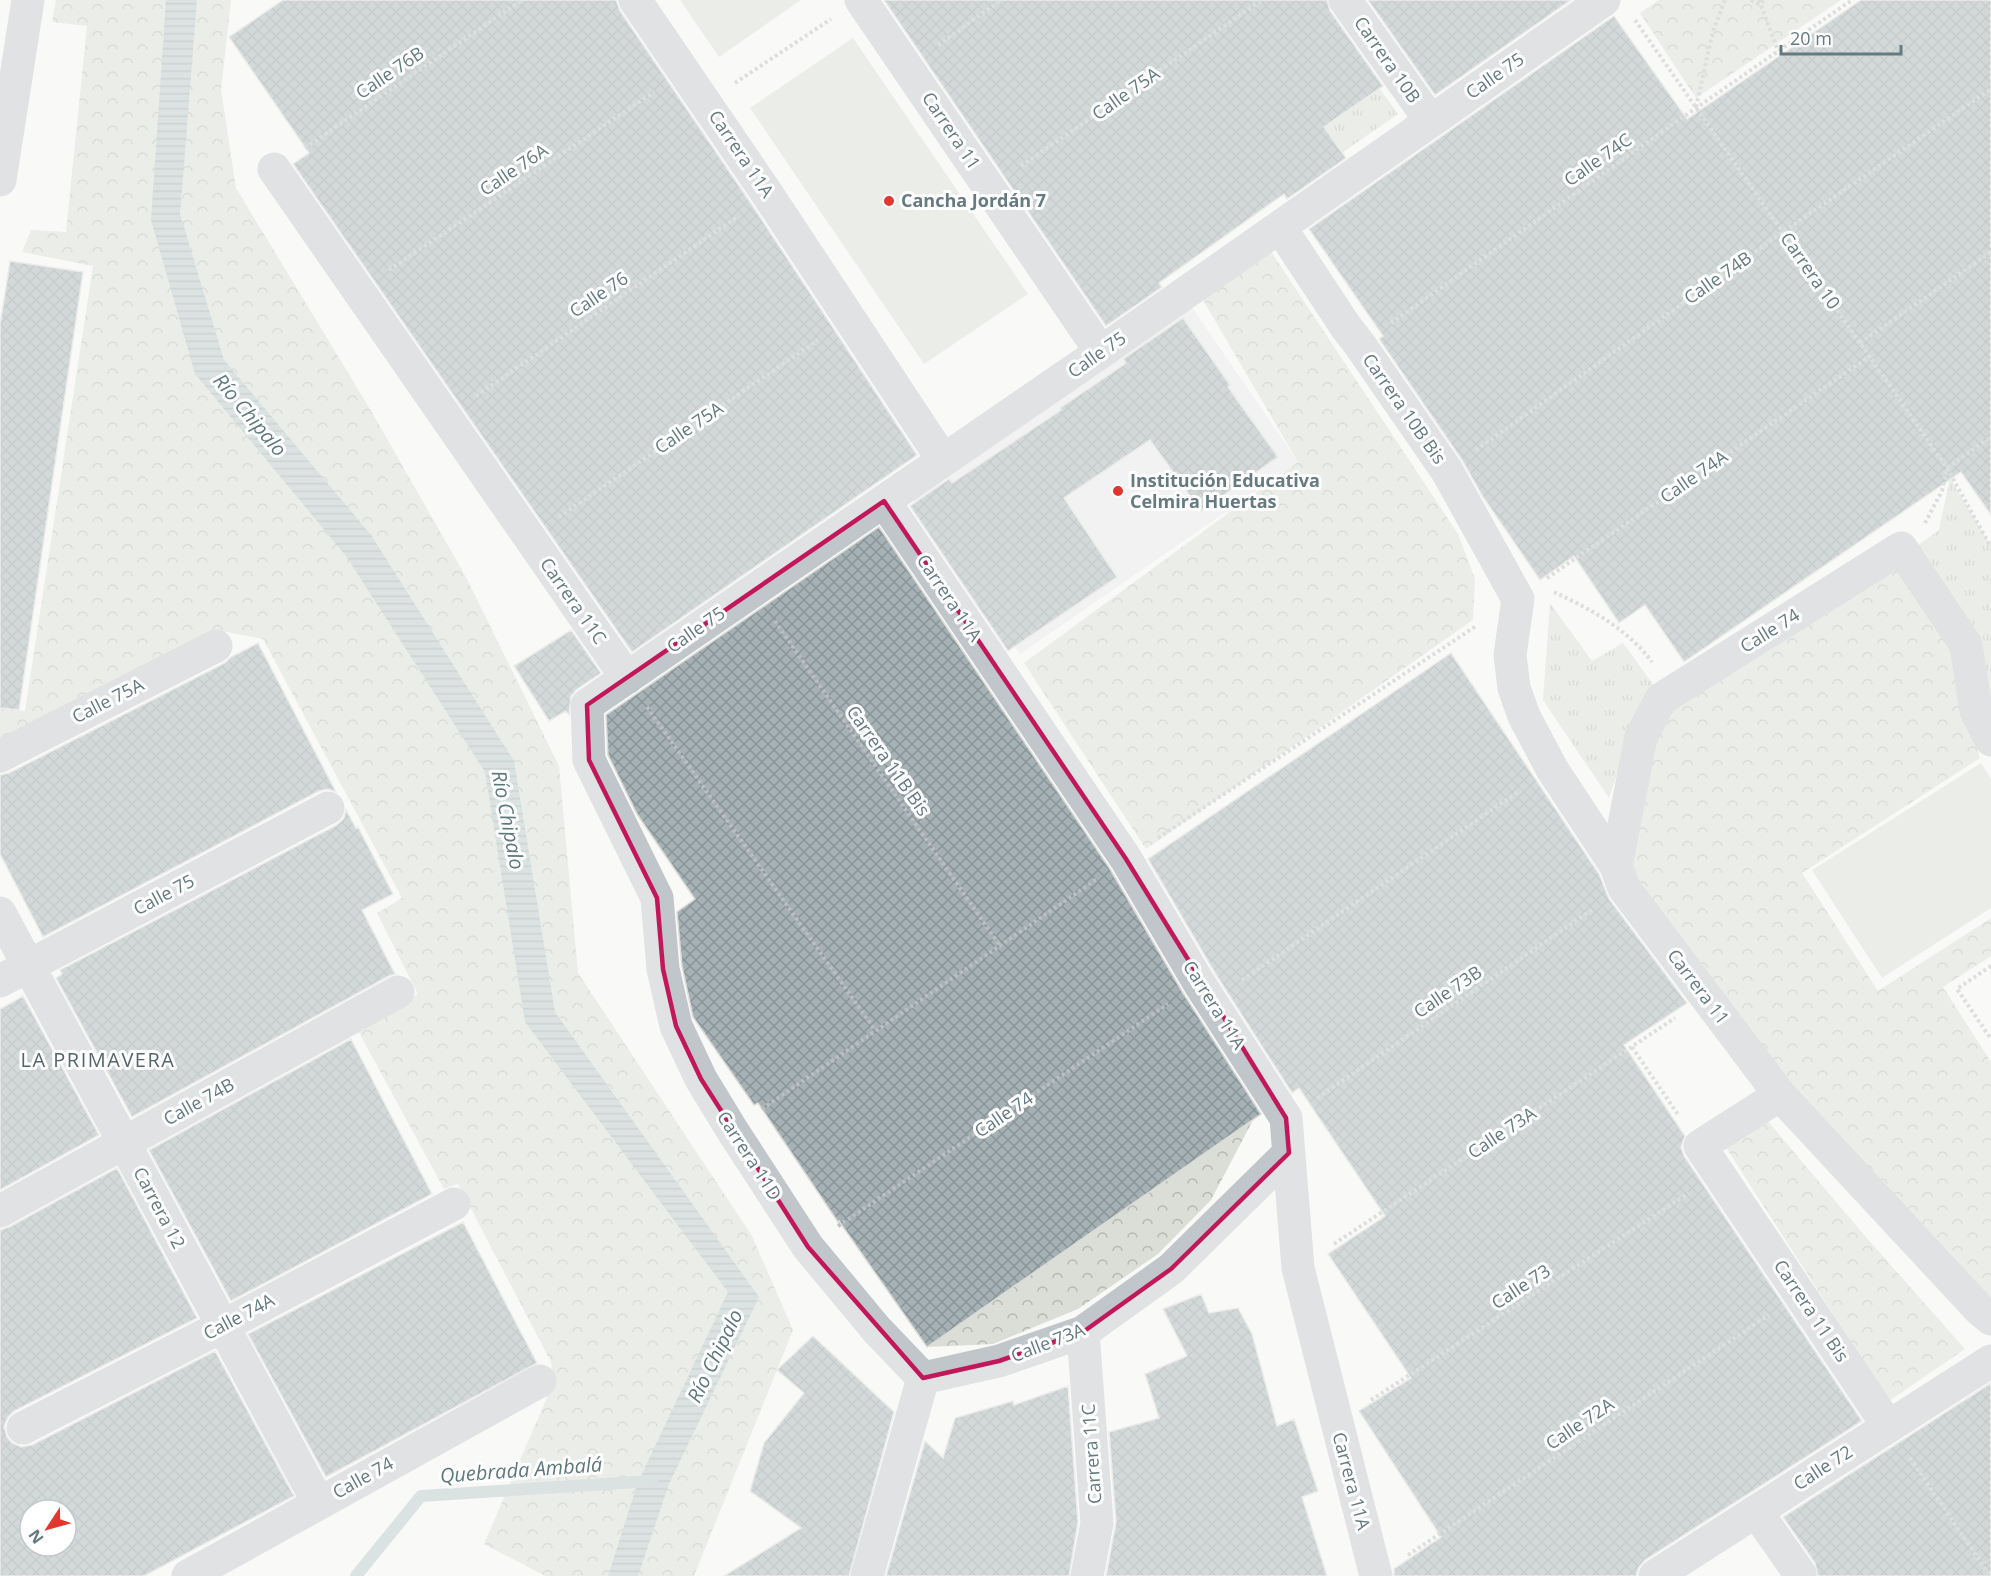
<svg xmlns="http://www.w3.org/2000/svg" width="1991" height="1576" font-family="'Open Sans',sans-serif">
  <style>
    .built { fill: #e7e9e8 }
    .grass { fill: url(#grass-tufts) }
    .forest { fill: url(#forest-crowns) }
    .garden { fill: #daded6 }
    .water { fill: url(#water-rules) }
    .lines { fill: none; stroke-linecap: round; stroke-linejoin: round }
    .stream { stroke: #b7c6c8; stroke-width: 12 }
    .building { fill: url(#building-cross-hatch); stroke: #dbdbd9; stroke-width: 1.5; fill-rule: evenodd }
    .path { stroke: #bbbfc1; stroke-width: 4; stroke-dasharray: 3 3; stroke-linecap: butt }
    .minor { stroke: #c0c6c9; stroke-width: 33 }
    .marked { fill: none; stroke: #c2185b; stroke-width: 4.5; stroke-linejoin: round }
    .poi-dot { fill: #e1372f; stroke: #fff; stroke-width: 2 }
    .labels { text-anchor: middle; stroke-width: 6; stroke-linejoin: round; paint-order: stroke }
    .street-label { font-size: 18px; fill: #657a81; stroke: #fff }
    .poi-label { font-size: 18px; font-weight: bold; fill: #657a81; stroke: #fff; text-anchor: start }
    .water-label { font-size: 20px; font-style: italic; fill: #5f787b; stroke: #fff }
    .neighbourhood-label { font-size: 20px; letter-spacing: 1.5px; fill: #56676c; stroke: #fff }
  </style>
  <defs>
    <pattern id="grass-tufts" width="24" height="20" patternUnits="userSpaceOnUse" patternTransform="scale(1.5)"><rect width="24" height="20" fill="#daded6"/><path d="M3 7l-1-3M5 7V3M7 7l1-3M15 17l-1-3M17 17v-4M19 17l1-3" fill="none" stroke="#b4b9b3"/></pattern>
    <pattern id="forest-crowns" width="20" height="18" patternUnits="userSpaceOnUse" patternTransform="scale(1.5)"><rect width="20" height="18" fill="#daded6"/><path d="M2 6a3 3 0 1 1 6 0M12 15a3 3 0 1 1 6 0" fill="none" stroke="#b4b9b3"/></pattern>
    <pattern id="water-rules" width="6" height="5" patternUnits="userSpaceOnUse" patternTransform="scale(1.5)"><rect width="6" height="5" fill="#b7c6c8"/><path d="M0 2.5h6" fill="none" stroke="#98a6a8"/></pattern>
    <pattern id="building-cross-hatch" width="8" height="8" patternUnits="userSpaceOnUse" patternTransform="scale(1.5)"><rect width="8" height="8" fill="#a5b1b4"/><path d="M0 0l8 8M0 8l8-8" fill="none" stroke="#8a9598"/></pattern>
  </defs>
  <rect width="100%" height="100%" fill="#f9f9f7"/>
  <path class="built" d="M1191 306 1298 462 1020 654 912 498Z"/>
  <path class="grass" d="M1379 88 1398 114 1342 153 1324 127Z
    M1950 478 1991 546V737L1910 551 1939 530Z
    M1550 603 1592 661 1623 643 1655 687 1633 727 1609 798 1543 700Z"/>
  <path class="forest" d="M56 0H231L221 90 236 188 370 409 466 577 559 766 578 973 752 1236 793 1330 694 1576H545L484 1544 554 1381 551 1362 458 1184 444 1189 356 1027 418 994 377 913 402 898 263 639 226 632 0 745V708L25 711 93 266 22 252 31 230 66 232 87 26 52 22Z
    M1659 0H1841L1696 98 1640 13Z
    M1268 247 1458 534 1475 579 1473 620 1146 849 1024 663 1298 462 1203 300Z
    M1900 557 1955 645 1959 693 1980 758 1802 873 1878 991 1991 918V956L1943 987 1991 1062V1308L1792 1088 1622 865 1665 707Z
    M1766 1119 1865 1236 1965 1349 1889 1401 1725 1146Z
    M1253 1120 1211 1200 1158 1254 1078 1309 993 1344 927 1347Z"/>
  <path class="garden" d="M680 0H801L719 57Z
    M853 38 1028 294 924 364 750 108Z
    M1981 763 1991 779V908L1882 978 1812 870Z"/>
  <path class="water" d="M166 0H197L180 214 224 360 371 535 514 761 555 1012 759 1297 669 1484 638 1576H608L638 1482 728 1292 525 1022 485 772 346 556 195 374 151 220Z"/>
  <g class="lines">
    <path class="stream" d="M356 1576 421 1496 652 1481"/>
  </g>
  <path class="building" d="M283 0H616L620 11 752 205 917 455 632 652 293 164 309 153 229 37Z
    M884 0H1327L1330 11 1383 86 1324 127 1346 158 1287 199 1284 194 1159 283 1162 287 1106 326Z
    M1368 0H1571L1435 95Z
    M1861 0H1991V515L1961 472 1684 662 1645 605 1619 623 1574 556 1540 580 1483 497 1462 460 1379 339 1383 336 1309 229 1614 16 1687 119Z
    M10 261 83 272 19 710 0 708V325Z
    M1183 318 1230 385 1228 387 1278 457 1201 511 1150 440 1064 498 1117 577 1008 651 910 506 949 479 952 483 1061 410 1060 408 1126 363 1123 359Z
    M879 527 1110 869 1183 993 1261 1114 927 1347 839 1221 838 1222 758 1103 754 1105 693 1017 682 966 677 912 695 899 637 814 608 755 606 715Z
    M571 630 601 673 576 690 571 696 569 715 566 711 549 721 514 666Z
    M258 643 336 792 328 789 319 791 43 937 0 854V775L9 773 225 663 231 657Z
    M1451 653 1599 874 1609 899 1687 1003 1624 1045 1685 1136 1681 1147 1684 1156 1862 1421 1645 1560 1639 1567 1636 1576H1394V1569L1441 1537 1359 1411 1411 1378 1328 1254 1385 1216 1299 1088 1292 1093 1215 973 1148 859Z
    M346 810 356 828 358 827 393 894 362 910 395 974 389 976 132 1117 56 978 62 974 60 970 337 825 344 818Z
    M23 996 99 1135 0 1190V1009Z
    M351 1039 432 1194 231 1301 149 1150Z
    M117 1168 197 1318 14 1411 8 1417 4 1426 7 1437 12 1443 21 1447 32 1445 215 1351 294 1496 144 1576H0V1230L9 1227ZM30 1510H66V1546H30Z
    M463 1222 537 1363 326 1477 248 1334Z
    M1201 1294 1209 1313 1238 1308 1252 1334 1277 1426 1294 1419 1318 1491 1302 1497 1327 1576H1106L1116 1522 1109 1432 1159 1418 1145 1374 1187 1356 1163 1309Z
    M813 1336 894 1412 849 1576H724L801 1528 750 1491 764 1443 804 1393 777 1370Z
    M1991 1383V1576H1818L1815 1563 1783 1517Z
    M1068 1386 1078 1522 1069 1576H886L925 1441 943 1458 955 1418 1013 1401 1014 1405Z"/>
  <g class="lines">
    <path class="path" d="M1751 0 1759 4 1765 0
      M1759 0 1778 51
      M1635 20 1947 468 1991 547
      M938 45 1001 0
      M735 83 831 19
      M1696 107 1713 31 1725 0
      M305 148 522 0
      M1021 166 1262 0
      M389 270 654 92
      M1391 323 1696 108 1852 0
      M1860 343 1991 252
      M476 396 737 217
      M1476 450 1783 232 1991 89
      M559 517 818 340
      M1925 523 1942 491 1947 468 1991 437
      M1547 578 1870 356
      M1554 592C1590 609 1628 629 1652 662
      M775 621 1000 946
      M647 707 875 1030
      M1158 838 1476 626
      M1991 966 1957 989 1991 1039
      M1242 980 1521 790
      M1632 1047 1679 1116
      M1317 1098 1593 909
      M762 1109 1097 879
      M838 1226 1168 1004
      M1334 1244 1675 1018
      M1371 1400 1689 1193
      M1910 1458 1990 1576
      M1408 1555 1769 1315"/>
    <path class="minor" d="M635 0 768 195 943 460
      M861 0 1101 352
      M1345 0 1430 120
      M274 169 627 678
      M0 180 28 0
      M1280 227 1346 327 1360 345 1447 471 1518 599 1510 655 1514 688 1524 716 1552 769 1616 866 1624 888 1780 1095 1980 1310 1991 1319
      M884 501 1126 859 1199 983 1286 1118 1298 1268 1376 1576
      M0 756 216 646
      M1616 866 1641 737 1661 699 1901 548 1966 645 1976 711 1991 740
      M0 913 318 1502
      M0 981 328 808
      M1780 1095 1700 1146 1888 1426
      M0 1211 398 992
      M1083 1332 1097 1523 1087 1576
      M923 1378 999 1361 1083 1332 1171 1269 1289 1153
      M23 1428 223 1326 454 1204
      M1756 1511 1800 1574 1797 1576
      M188 1576 540 1381
      M867 1576 923 1378 877 1330 808 1247 732 1130 701 1079 676 1026 663 969 657 898 589 760 587 705 1101 352 1604 0
      M1655 1576 1991 1361"/>
  </g>
  <path d="M0 0H1991V1576H0ZM884 501 1126 859 1286 1118 1289 1153 1171 1269 1083 1332 999 1361 923 1378 808 1247 701 1079 676 1026 663 969 657 898 589 760 587 705Z" fill="#f9f9f7" fill-opacity=".55" fill-rule="evenodd"/>
  <path class="marked" d="M884 501 1126 859 1286 1118 1289 1153 1171 1269 1083 1332 999 1361 923 1378 808 1247 701 1079 676 1026 663 969 657 898 589 760 587 705Z"/>
  <g class="poi-dot">
    <circle cx="889" cy="201" r="6"/>
    <circle cx="1118" cy="491" r="6"/>
  </g>
  <g class="labels">
    <g class="street-label">
      <text transform="translate(1387 60) rotate(55)" y="6">Carrera 10B</text>
      <text transform="translate(390 73) rotate(-34)" y="6">Calle 76B</text>
      <text transform="translate(1495 76) rotate(-35)" y="6">Calle 75</text>
      <text transform="translate(1126 94) rotate(-35)" y="6">Calle 75A</text>
      <text transform="translate(951 131) rotate(56)" y="6">Carrera 11</text>
      <text transform="translate(741 154) rotate(56)" y="6">Carrera 11A</text>
      <text transform="translate(1598 160) rotate(-35)" y="6">Calle 74C</text>
      <text transform="translate(514 170) rotate(-34)" y="6">Calle 76A</text>
      <text transform="translate(1810 271) rotate(55)" y="6">Carrera 10</text>
      <text transform="translate(1718 278) rotate(-35)" y="6">Calle 74B</text>
      <text transform="translate(599 295) rotate(-34)" y="6">Calle 76</text>
      <text transform="translate(1097 355) rotate(-35)" y="6">Calle 75</text>
      <text transform="translate(1404 409) rotate(55)" y="6">Carrera 10B Bis</text>
      <text transform="translate(689 428) rotate(-34)" y="6">Calle 75A</text>
      <text transform="translate(1694 477) rotate(-35)" y="6">Calle 74A</text>
      <text transform="translate(949 598) rotate(56)" y="6">Carrera 11A</text>
      <text transform="translate(573 601) rotate(55)" y="6">Carrera 11C</text>
      <text transform="translate(696 630) rotate(-35)" y="6">Calle 75</text>
      <text transform="translate(1770 631) rotate(-32)" y="6">Calle 74</text>
      <text transform="translate(108 701) rotate(-27)" y="6">Calle 75A</text>
      <text transform="translate(888 761) rotate(55)" y="6">Carrera 11B Bis</text>
      <text transform="translate(164 895) rotate(-28)" y="6">Calle 75</text>
      <text transform="translate(1698 987) rotate(53)" y="6">Carrera 11</text>
      <text transform="translate(1448 992) rotate(-34)" y="6">Calle 73B</text>
      <text transform="translate(1214 1005) rotate(58)" y="6">Carrera 11A</text>
      <text transform="translate(199 1102) rotate(-29)" y="6">Calle 74B</text>
      <text transform="translate(1004 1115) rotate(-34)" y="6">Calle 74</text>
      <text transform="translate(1502 1133) rotate(-34)" y="6">Calle 73A</text>
      <text transform="translate(749 1156) rotate(57)" y="6">Carrera 11D</text>
      <text transform="translate(159 1208) rotate(62)" y="6">Carrera 12</text>
      <text transform="translate(1521 1287) rotate(-33)" y="6">Calle 73</text>
      <text transform="translate(1811 1311) rotate(56)" y="6">Carrera 11 Bis</text>
      <text transform="translate(239 1317) rotate(-28)" y="6">Calle 74A</text>
      <text transform="translate(1048 1343) rotate(-21)" y="6">Calle 73A</text>
      <text transform="translate(1580 1424) rotate(-34)" y="6">Calle 72A</text>
      <text transform="translate(1092 1454) rotate(-94)" y="6">Carrera 11C</text>
      <text transform="translate(1823 1468) rotate(-33)" y="6">Calle 72</text>
      <text transform="translate(363 1478) rotate(-29)" y="6">Calle 74</text>
      <text transform="translate(1351 1481) rotate(75)" y="6">Carrera 11A</text>
    </g>
    <g class="poi-label">
      <text x="901" y="207">Cancha Jordán 7</text>
      <text x="1130" y="487">Institución Educativa<tspan x="1130" dy="21">Celmira Huertas</tspan></text>
    </g>
    <g class="water-label">
      <text transform="translate(250 415) rotate(50)" y="7">Río Chipalo</text>
      <text transform="translate(508 820) rotate(79)" y="7">Río Chipalo</text>
      <text transform="translate(715 1356) rotate(-64)" y="7">Río Chipalo</text>
      <text transform="translate(521 1470) rotate(-4)" y="7">Quebrada Ambalá</text>
    </g>
    <g class="neighbourhood-label">
      <text x="98" y="1067">LA PRIMAVERA</text>
    </g>
  </g>
  <g transform="translate(48 1528) rotate(234)"><circle r="28" fill="#ffffff" stroke="#c1cacd" stroke-width="1.5"/>
  <path d="M0-4.5L10 22L0 15L-10 22Z" fill="#e1372f"/>
  <text y="-9" font-size="16" font-weight="bold" text-anchor="middle" fill="#657a81">N</text>
  </g>
  <path d="M1781 45v9h120v-9" fill="none" stroke="#657a81" stroke-width="3"/>
  <text x="1790" y="45" font-size="18" fill="#657a81" stroke="#ffffff" stroke-width="4.5" paint-order="stroke">20 m</text>
</svg>
